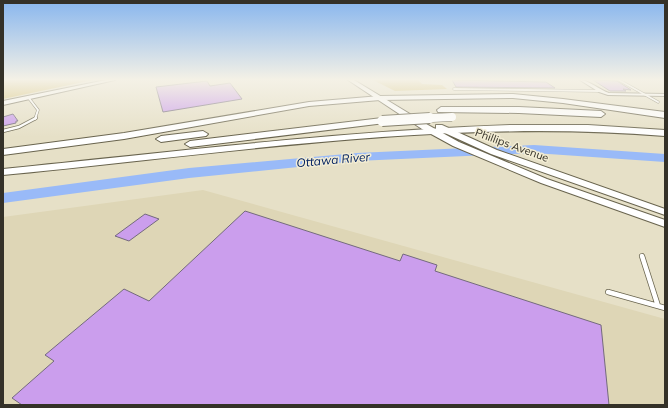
<svg xmlns="http://www.w3.org/2000/svg" width="668" height="408" font-family="Mulish,sans-serif">
  <style>
    .built { fill: #ded6b6 }
    .green { fill: #d2bc69 }
    .lines { fill: none; stroke-linecap: round; stroke-linejoin: round }
    .river { fill: #99baf8; fill-rule: evenodd }
    .building { fill: #cb9eed; stroke: #746a7d }
    .lane-far2-casing { stroke: #69644e; stroke-width: 3 }
    .lane-far1-casing { stroke: #69644e; stroke-width: 4 }
    .lane-casing { stroke: #69644e; stroke-width: 6 }
    .street-casing { stroke: #69644e; stroke-width: 2 }
    .secondary-casing { stroke: #69644e; stroke-width: 2 }
    .highway-casing { stroke: #69644e; stroke-width: 2 }
    .lane-far2 { stroke: #fff; stroke-width: 2 }
    .lane-far1 { stroke: #fff; stroke-width: 2.5 }
    .lane { stroke: #fff; stroke-width: 4.5 }
    .street { fill: #fff; fill-rule: evenodd }
    .secondary { fill: #fff; fill-rule: evenodd }
    .highway { fill: #fff; fill-rule: evenodd }
    .highway-bridge-far1-casing { stroke: #69644e; stroke-width: 9; stroke-linecap: butt }
    .highway-bridge-casing { stroke: #69644e; stroke-width: 12; stroke-linecap: butt }
    .highway-bridge-far1 { stroke: #fff; stroke-width: 8 }
    .highway-bridge { stroke: #fff; stroke-width: 10 }
    .labels { text-anchor: middle; stroke-width: 3; stroke-linejoin: round; paint-order: stroke }
    .street-label { font-size: 11px; fill: #343128; stroke: #f3edd4 }
    .water-label { font-size: 12px; font-style: italic; fill: #032262; stroke: #f3edd4 }
  </style>
  <rect width="100%" height="100%" fill="#e6e0c7"/>
  <path class="built" d="M203 190 665 319V405H3V217Z"/>
  <path class="green" d="M3 80H93L3 99Z
    M373 80H418L422 84 442 85 447 89 395 91Z"/>
  <g class="lines">
    <path class="river" d="M534 145 665 154V162L534 153 357 161 189 178 3 203V193L189 168 357 153Z"/>
  </g>
  <path class="building" d="M452 80 546 82 555 88 456 87Z
    M593 80 617 81 631 90 623 89 626 91H610Z
    M207 81 210 86 230 83 242 99 163 112 156 87Z
    M13 114 18 121H16V123L3 126V117Z
    M245 211 400 261 403 254 437 265 435 271 601 325 609 405H22L12 398 54 361 45 355 124 289 149 301Z
    M145 214 159 219 129 241 115 236Z"/>
  <g class="lines">
    <g class="lane-far2-casing">
      <path id="lane-far2" d="M619 80 658 102
        M454 89 600 91
        M28 97 38 110 35 119"/>
    </g>
    <g class="lane-far1-casing">
      <path id="lane-far1" d="M3 131 19 127 36 118"/>
    </g>
    <g class="lane-casing">
      <path id="lane" d="M642 256 658 306
        M608 292 665 308"/>
    </g>
    <g class="street-casing">
      <path id="street" d="M580 80C587 79 600 90 609 93L665 94V96L608 95 599 92Z"/>
    </g>
    <g class="secondary-casing">
      <path id="secondary" d="M106 80H115L3 105V101Z
        M348 80H354L428 125 459 142 547 179 665 220V227L541 183 453 146 422 129Z
        M436 125H442L497 150 665 209V215L491 154 436 129Z"/>
    </g>
    <g class="highway-casing">
      <path id="highway" d="M513 94 563 99 665 112V118L563 103 513 98 380 100 309 106 124 139 3 155V149L124 133 309 102 380 96Z
        M441 107H519L601 111 605 114 601 117 519 113 438 112 437 110Z
        M382 118 387 121 385 123 190 147 185 144 190 141Z
        M510 125H588L665 130V136C444 118 223 154 3 175V169C172 152 340 131 510 125Z
        M203 131 208 134 206 136 161 142 156 139 161 136Z"/>
    </g>
    <use href="#lane-far2" class="lane-far2"/>
    <use href="#lane-far1" class="lane-far1"/>
    <use href="#lane" class="lane"/>
    <use href="#street" class="street"/>
    <use href="#secondary" class="secondary"/>
    <use href="#highway" class="highway"/>
    <g class="highway-bridge-far1-casing">
      <path id="highway-bridge-far1" d="M413 119 452 117"/>
    </g>
    <g class="highway-bridge-casing">
      <path id="highway-bridge" d="M382 121 430 118"/>
    </g>
    <use href="#highway-bridge-far1" class="highway-bridge-far1"/>
    <use href="#highway-bridge" class="highway-bridge"/>
  </g>
  <linearGradient id="sky" x2="0" y2="1"><stop stop-color="#88b6ee"/><stop offset="0.58" stop-color="#f4f1e6"/><stop offset="1" stop-color="#f4f1e6" stop-opacity="0"/></linearGradient>
  <rect width="668" height="137" fill="url(#sky)"/>
  <g class="labels">
    <g class="street-label">
      <text transform="translate(512 145) rotate(20)" y="4">Phillips Avenue</text>
    </g>
    <g class="water-label">
      <text transform="translate(333 160) rotate(-5)" y="4">Ottawa River</text>
    </g>
  </g>
  <rect width="668" height="408" fill="none" stroke="#343128" stroke-width="8"/>
</svg>
